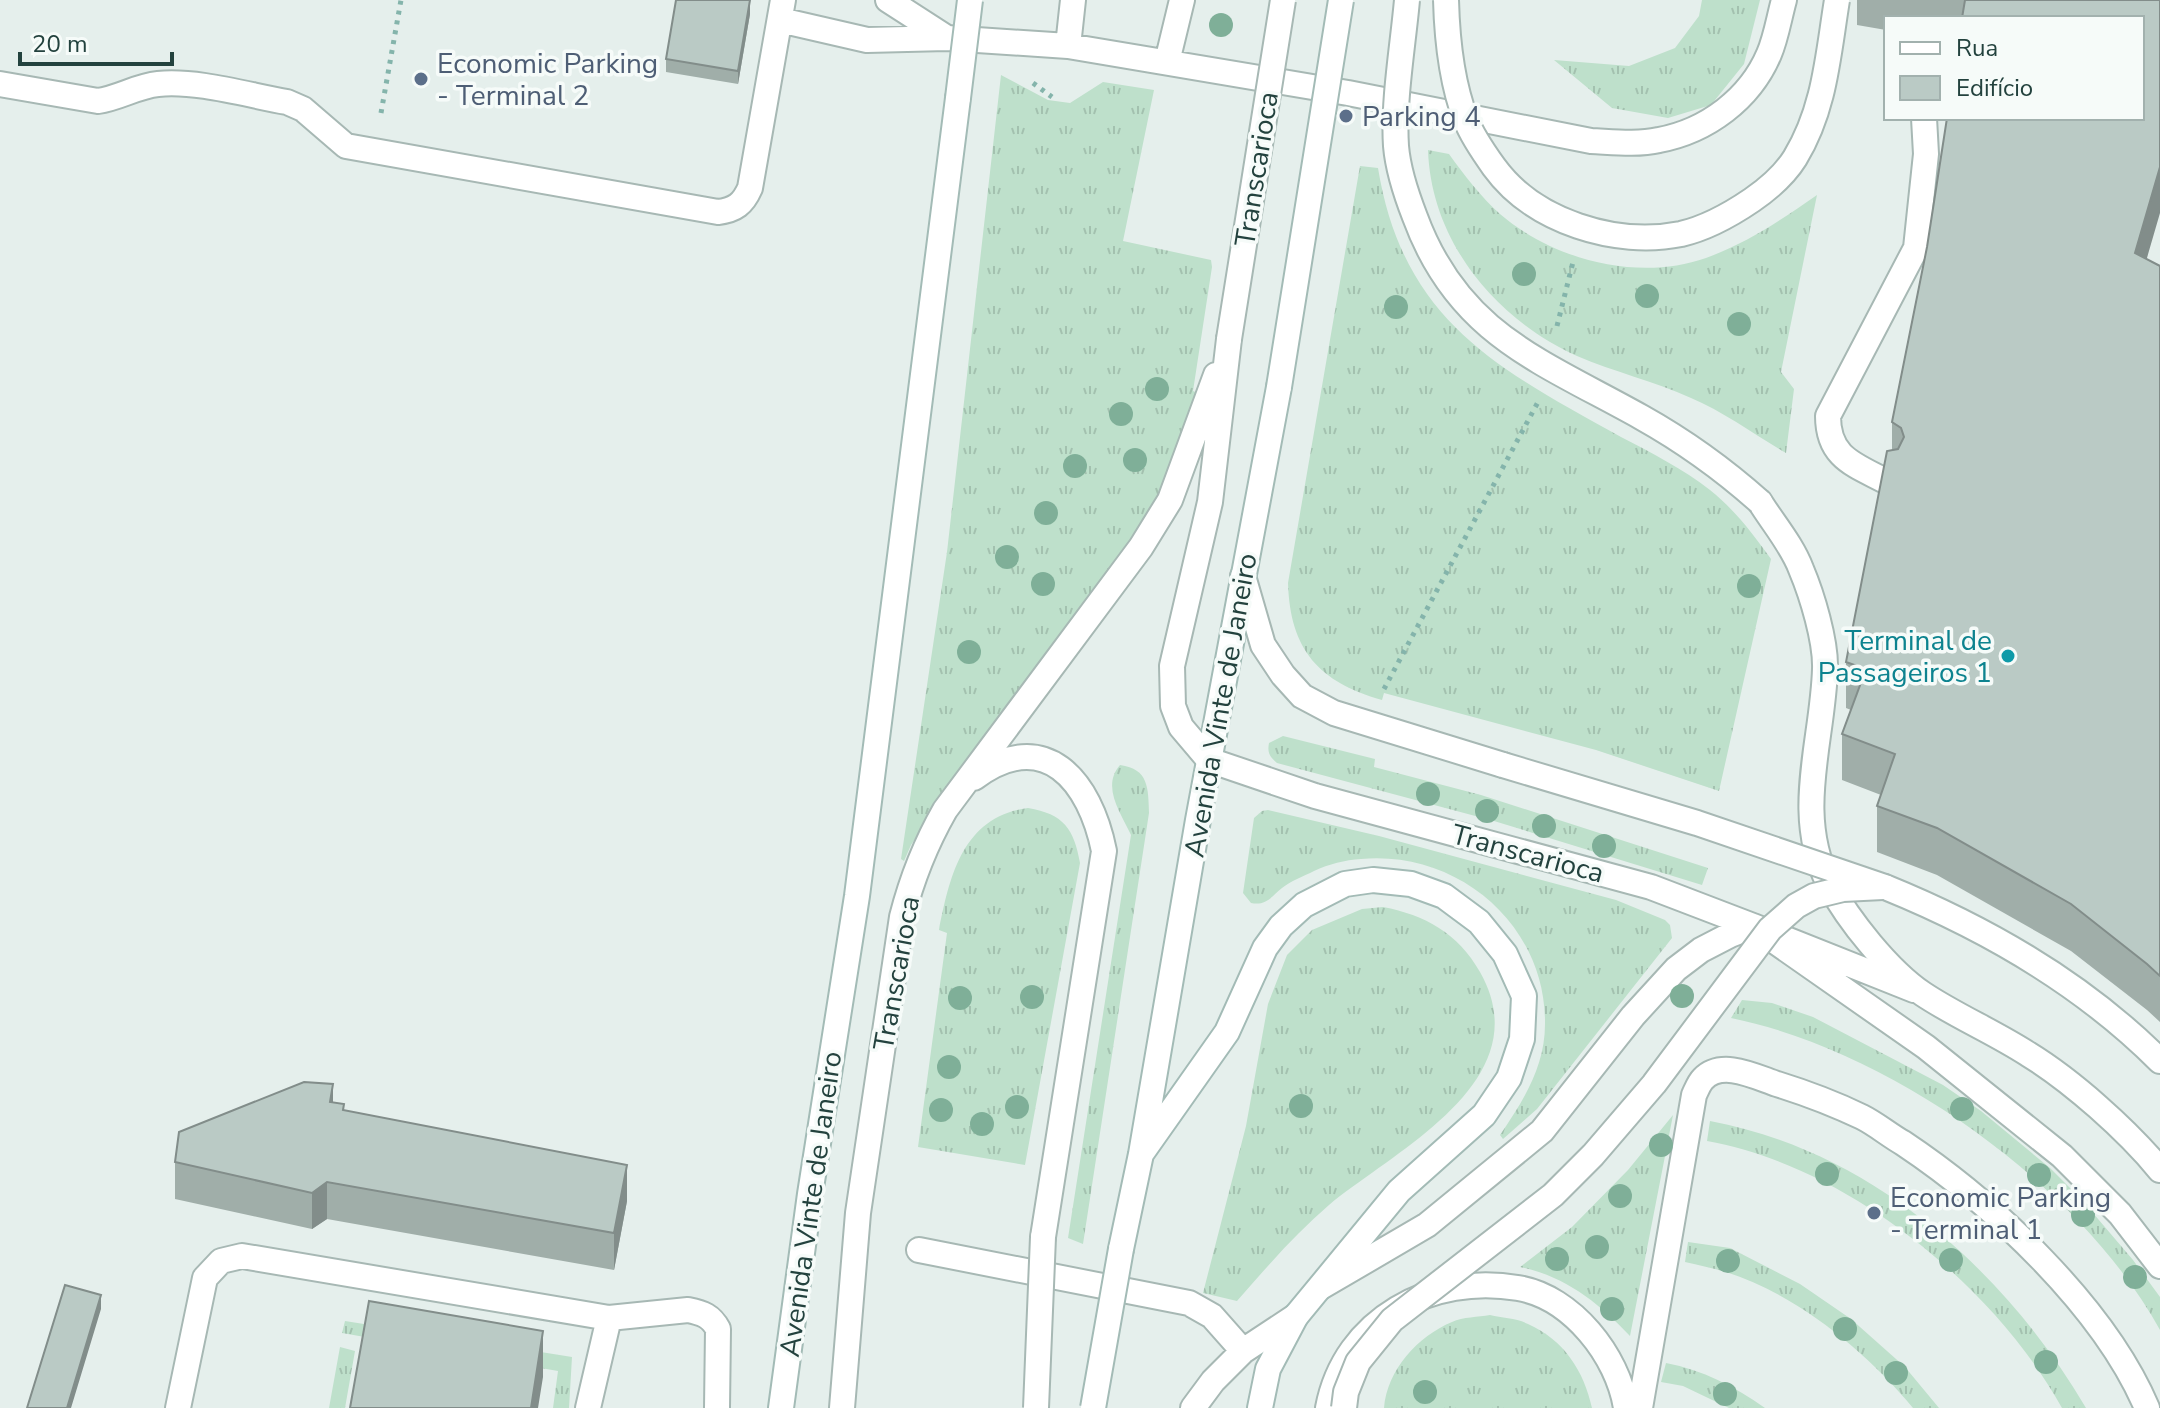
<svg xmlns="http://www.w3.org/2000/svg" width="2160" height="1408" font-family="'Nunito Sans',sans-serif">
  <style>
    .grass { fill: url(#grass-tufts) }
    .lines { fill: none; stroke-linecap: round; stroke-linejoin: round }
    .lane-casing { stroke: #a7b8b4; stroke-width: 28 }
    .street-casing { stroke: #a7b8b4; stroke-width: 28 }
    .secondary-casing { stroke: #a3bbb6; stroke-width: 28 }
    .path { stroke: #84b4ab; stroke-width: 5; stroke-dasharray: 4 6; stroke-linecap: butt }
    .lane { stroke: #fff; stroke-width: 24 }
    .street { stroke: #fff; stroke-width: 24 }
    .secondary { stroke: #fff; stroke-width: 24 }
    .lane-bridge-casing { stroke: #a7b8b4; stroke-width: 28; stroke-linecap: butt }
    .street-bridge-casing { stroke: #a7b8b4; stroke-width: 28; stroke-linecap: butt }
    .secondary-bridge-casing { stroke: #a3bbb6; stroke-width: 28; stroke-linecap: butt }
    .lane-bridge { stroke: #fff; stroke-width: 24 }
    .street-bridge { stroke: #fff; stroke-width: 24 }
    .secondary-bridge { stroke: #fff; stroke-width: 24 }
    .tree { fill: #7faf98 }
    .wall { fill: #a0aea9 }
    .shaded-wall { fill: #828d8a }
    .building { fill: #bacac5; stroke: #828d8a; stroke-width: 2 }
    .service-dot { fill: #5c6f8a; stroke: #f6fbf9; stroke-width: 3 }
    .culture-dot { fill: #0f9aa8; stroke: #f6fbf9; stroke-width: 3 }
    .labels { text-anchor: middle; stroke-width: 7; stroke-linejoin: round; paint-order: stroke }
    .service-label { font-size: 28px; fill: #4e5e75; stroke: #f6fbf9; text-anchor: start }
    .street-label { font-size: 28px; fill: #23423e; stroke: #f6fbf9 }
    .culture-label { font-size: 28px; fill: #0d838f; stroke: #f6fbf9; text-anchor: end }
  </style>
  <defs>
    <pattern id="grass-tufts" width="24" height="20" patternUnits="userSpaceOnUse" patternTransform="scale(2)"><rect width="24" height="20" fill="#bee0cb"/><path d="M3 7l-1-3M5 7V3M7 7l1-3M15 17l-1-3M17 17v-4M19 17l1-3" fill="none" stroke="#a3c1af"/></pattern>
  </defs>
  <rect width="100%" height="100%" fill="#e5efec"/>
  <path class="grass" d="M1702 0H1760L1744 64 1711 105 1668 118 1612 108 1554 60 1629 66 1675 48 1699 16Z
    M1001 75 1048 100 1070 103 1103 82 1154 90 1123 241 1211 260 1212 267 1193 391 1200 394 1152 516 1053 647 996 719 911 845 904 861 901 859 947 552Z
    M1428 150 1449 154C1464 175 1481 197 1500 214 1554 260 1638 282 1706 258 1747 243 1781 220 1817 195L1781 372 1794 389 1786 453C1755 435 1724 412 1691 398 1654 381 1614 372 1577 356 1495 319 1431 241 1428 150Z
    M1360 166 1378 168C1403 321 1498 369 1621 437 1652 453 1683 469 1710 490 1735 510 1753 534 1771 559L1719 791 1596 750 1384 693 1382 700C1319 682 1290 650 1288 583Z
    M1283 736 1375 759 1374 767 1481 795 1708 868 1702 885 1494 821 1277 763C1270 757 1267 753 1269 743Z
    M1120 765C1149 769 1148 788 1149 813L1083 1244 1068 1238 1131 835C1121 813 1101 787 1120 765Z
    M1028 808C1064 814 1074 829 1080 863L1025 1165 918 1147 947 933 939 930C950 875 963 817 1028 808Z
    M1268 810 1379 836 1616 900 1665 920 1670 925 1672 938 1537 1109 1503 1139 1500 1135C1523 1101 1545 1067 1545 1024 1546 924 1457 850 1361 859 1345 860 1329 864 1314 871 1304 876 1291 881 1282 888 1271 897 1266 906 1251 903L1243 893 1254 818 1262 811Z
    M1383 907C1425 915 1458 933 1480 972 1541 1080 1397 1149 1329 1205 1295 1234 1266 1268 1237 1301L1203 1293 1246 1126 1268 1004 1287 955 1312 930 1362 909Z
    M1742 1000 1772 1003 1813 1017 1943 1085 1981 1111 2050 1168 2081 1199 2133 1260 2160 1297V1330C2080 1185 1892 1051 1731 1018Z
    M1673 1115 1630 1336C1599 1303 1565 1276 1520 1267L1572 1227 1628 1170Z
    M1710 1121C1871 1151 2005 1270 2086 1408H2062C1994 1285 1847 1166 1707 1141Z
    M1688 1242 1730 1248 1800 1284 1851 1319 1905 1367 1939 1408H1913C1867 1352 1796 1294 1726 1272 1713 1268 1698 1265 1685 1262Z
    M1490 1315C1502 1318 1517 1318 1528 1324 1564 1340 1584 1371 1592 1408H1384C1387 1370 1418 1336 1452 1322 1463 1317 1478 1317 1490 1315Z
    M345 1321 572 1357 569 1408H553L558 1371 342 1333Z
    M340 1347 355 1351 345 1408H329Z
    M1666 1363C1703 1370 1734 1386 1765 1408H1729L1683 1386 1661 1382Z"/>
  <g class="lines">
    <g class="lane-casing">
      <path id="lane" d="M888 0 947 38
        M780 20 867 40 947 38 1068 46 1348 93 1591 141C1613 142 1637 145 1659 140 1707 131 1750 99 1769 54 1776 38 1779 18 1784 0
        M1068 46 1073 0
        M1167 62 1182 0
        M0 84 98 101C119 98 137 86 158 84 197 80 247 95 287 102L303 109 346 146 718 212C735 210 743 204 750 188L783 0
        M1229 339 1210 502 1172 666 1173 706 1181 727 1209 760 1315 796 1651 887 1753 926 1926 1047 2062 1156 2120 1214 2160 1266
        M1889 483C1856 465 1828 459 1828 416L1916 248 1926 154 1924 118
        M974 778C1045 725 1090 781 1104 851L1043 1237
        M919 1250 1189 1303 1212 1316 1243 1351
        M1321 1287 1427 1225 1542 1131 1633 1016 1676 969 1701 950 1730 935 1753 926 1914 990
        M178 1408 205 1278 221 1261 242 1256 609 1318 688 1310C703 1313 711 1316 718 1329L717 1408
        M588 1408 609 1318
        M842 1408 858 1213 902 917C912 878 925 845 945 810L1141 547 1170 500 1216 375
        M1193 1408 1213 1381 1243 1351 1296 1316
        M1328 1408C1345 1319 1432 1273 1518 1288 1572 1297 1618 1356 1626 1408
        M1640 1408 1694 1095C1696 1091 1699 1083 1703 1079 1722 1059 1756 1077 1777 1084 1806 1093 1835 1104 1862 1117 1876 1124 1889 1135 1903 1143 1993 1203 2104 1307 2147 1408"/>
    </g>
    <g class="street-casing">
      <path id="street" d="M1760 502C1773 523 1792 545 1801 569 1812 595 1826 641 1825 669 1823 741 1793 814 1829 884 1848 920 1889 971 1923 994 1956 1016 1994 1032 2028 1054 2072 1081 2127 1130 2160 1170
        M1243 576 1263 645 1283 675 1302 696 1334 713 1503 765
        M1885 887C1986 928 2082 983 2160 1061"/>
    </g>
    <g class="secondary-casing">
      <path id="secondary" d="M1141 1154 1227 1032 1265 948 1281 926 1304 905 1345 884 1373 880 1411 884 1444 896 1479 922 1505 954 1524 996 1522 1039 1509 1078 1484 1115 1399 1191 1296 1316 1268 1369 1260 1408
        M1121 1249 1141 1154 1198 820 1279 387
        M781 1408 810 1194 857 896 958 98"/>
    </g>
    <path class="path" d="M1033 83 1052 97
      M381 113 401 0
      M1557 326 1573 262
      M1384 689 1538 402"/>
    <use href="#lane" class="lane"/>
    <use href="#street" class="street"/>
    <use href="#secondary" class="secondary"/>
    <g class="lane-bridge-casing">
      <path id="lane-bridge" d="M1229 339 1283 0
        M1036 1408 1043 1237
        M1344 1408 1346 1392 1358 1362 1392 1320 1553 1195 1593 1155 1654 1084 1770 929 1796 906 1814 896 1843 889 1883 887"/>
    </g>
    <g class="street-bridge-casing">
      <path id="street-bridge" d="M1407 0C1403 45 1393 102 1396 146 1398 170 1406 194 1415 217 1458 334 1541 361 1641 417 1684 441 1723 469 1760 502
        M1446 0C1447 38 1452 84 1466 120 1472 136 1484 153 1494 167 1534 222 1616 247 1681 234 1707 228 1730 215 1752 200 1768 189 1785 174 1795 158 1825 109 1828 55 1837 0
        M1503 765 1697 823 1885 887"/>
    </g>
    <g class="secondary-bridge-casing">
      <path id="secondary-bridge" d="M958 98 970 0
        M1279 387 1341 0
        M1093 1408 1121 1249"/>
    </g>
    <use href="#lane-bridge" class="lane-bridge"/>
    <use href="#street-bridge" class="street-bridge"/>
    <use href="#secondary-bridge" class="secondary-bridge"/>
  </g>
  <g class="tree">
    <circle cx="1221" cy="25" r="12"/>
    <circle cx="1524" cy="274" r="12"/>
    <circle cx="1647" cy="296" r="12"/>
    <circle cx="1396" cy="307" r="12"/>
    <circle cx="1739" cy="324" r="12"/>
    <circle cx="1157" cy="389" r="12"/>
    <circle cx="1121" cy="414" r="12"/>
    <circle cx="1135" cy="460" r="12"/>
    <circle cx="1075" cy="466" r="12"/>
    <circle cx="1046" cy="513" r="12"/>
    <circle cx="1007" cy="557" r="12"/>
    <circle cx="1043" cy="584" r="12"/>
    <circle cx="1749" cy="586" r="12"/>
    <circle cx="969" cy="652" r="12"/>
    <circle cx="1428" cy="794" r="12"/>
    <circle cx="1487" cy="811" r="12"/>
    <circle cx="1544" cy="826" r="12"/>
    <circle cx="1604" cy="846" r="12"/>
    <circle cx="1682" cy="996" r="12"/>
    <circle cx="1032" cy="997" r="12"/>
    <circle cx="960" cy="998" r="12"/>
    <circle cx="949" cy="1067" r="12"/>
    <circle cx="1301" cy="1106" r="12"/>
    <circle cx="1017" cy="1107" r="12"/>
    <circle cx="1962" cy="1109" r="12"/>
    <circle cx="941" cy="1110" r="12"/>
    <circle cx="982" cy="1124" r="12"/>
    <circle cx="1661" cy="1145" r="12"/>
    <circle cx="1827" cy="1174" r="12"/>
    <circle cx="2039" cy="1175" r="12"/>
    <circle cx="1620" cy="1196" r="12"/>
    <circle cx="2083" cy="1215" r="12"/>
    <circle cx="1597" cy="1247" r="12"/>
    <circle cx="1557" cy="1259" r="12"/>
    <circle cx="1951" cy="1260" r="12"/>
    <circle cx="1728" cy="1261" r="12"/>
    <circle cx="2135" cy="1277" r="12"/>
    <circle cx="1612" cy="1309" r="12"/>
    <circle cx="1845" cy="1329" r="12"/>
    <circle cx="2046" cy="1362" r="12"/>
    <circle cx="1896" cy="1373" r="12"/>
    <circle cx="1425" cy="1392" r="12"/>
    <circle cx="1725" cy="1394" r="12"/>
  </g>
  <path class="wall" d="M1857 0H2160L2147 259 2160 266V1022L2147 1010 2071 951 1937 875 1877 852V806L1881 795 1842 780V734L1851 710 1846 708V662L1892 450V422L2142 18H1886V30L1857 25Z
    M750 14 738 84 666 72V59Z
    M333 1103 344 1110 627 1201 614 1270 327 1219 312 1229 175 1199V1162Z"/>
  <path class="shaded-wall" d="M750 0V14L738 84V71Z
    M2160 167V213L2135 299V253Z
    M333 1084V1121L330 1102Z
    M627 1165V1201L614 1270V1233Z
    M327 1182V1219L312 1229V1193Z
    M101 1295V1309L71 1408H67Z
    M543 1331V1377L538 1408H531Z"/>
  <path class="building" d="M676 0H750L738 71 666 59Z
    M1965 0H2160V167L2135 253 2160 266V976L2147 964 2071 904 1937 828 1877 806 1895 754 1842 734 1866 669 1846 662 1887 451 1898 449 1904 437 1901 428 1892 422 1927 247 1947 118H2142V18H1962Z
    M304 1082 333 1084 330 1102 344 1104 343 1110 627 1165 614 1233 327 1182 312 1193 175 1162 179 1132Z
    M65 1285 101 1295 67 1408H27Z
    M369 1301 543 1331 531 1408H350Z"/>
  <g class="service-dot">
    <circle cx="421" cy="79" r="8"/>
    <circle cx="1346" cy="116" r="8"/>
    <circle cx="1874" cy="1213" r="8"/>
  </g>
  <circle class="culture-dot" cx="2008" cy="656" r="8"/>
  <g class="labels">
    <g class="service-label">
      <text x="437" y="73">Economic Parking<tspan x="437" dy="32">- Terminal 2</tspan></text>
      <text x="1362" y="126">Parking 4</text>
      <text x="1890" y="1207">Economic Parking<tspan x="1890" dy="32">- Terminal 1</tspan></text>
    </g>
    <g class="street-label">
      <text transform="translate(1256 169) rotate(-81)" y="10">Transcarioca</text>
      <text transform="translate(1220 705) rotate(-80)" y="10">Avenida Vinte de Janeiro</text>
      <text transform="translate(1528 853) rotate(15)" y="10">Transcarioca</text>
      <text transform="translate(896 973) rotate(-80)" y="10">Transcarioca</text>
      <text transform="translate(810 1204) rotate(-82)" y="10">Avenida Vinte de Janeiro</text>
    </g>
    <g class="culture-label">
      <text x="1992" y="650">Terminal de<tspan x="1992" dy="32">Passageiros 1</tspan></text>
    </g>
  </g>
  <rect x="1884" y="16" width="260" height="104" fill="#f6fbf9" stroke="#a2b1ae" stroke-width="2"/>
  <rect x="1900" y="42" width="40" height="12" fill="#ffffff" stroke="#a2b1ae" stroke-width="2"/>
  <text x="1956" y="56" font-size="24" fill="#23423e">Rua</text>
  <rect x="1900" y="76" width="40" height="24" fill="#bacac5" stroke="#a2b1ae" stroke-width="2"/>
  <text x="1956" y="96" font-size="24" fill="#23423e">Edifício</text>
  <path d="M20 52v12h152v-12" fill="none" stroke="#23423e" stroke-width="4"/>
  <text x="32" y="52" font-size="24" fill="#23423e" stroke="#f6fbf9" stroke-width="6" paint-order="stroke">20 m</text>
</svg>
